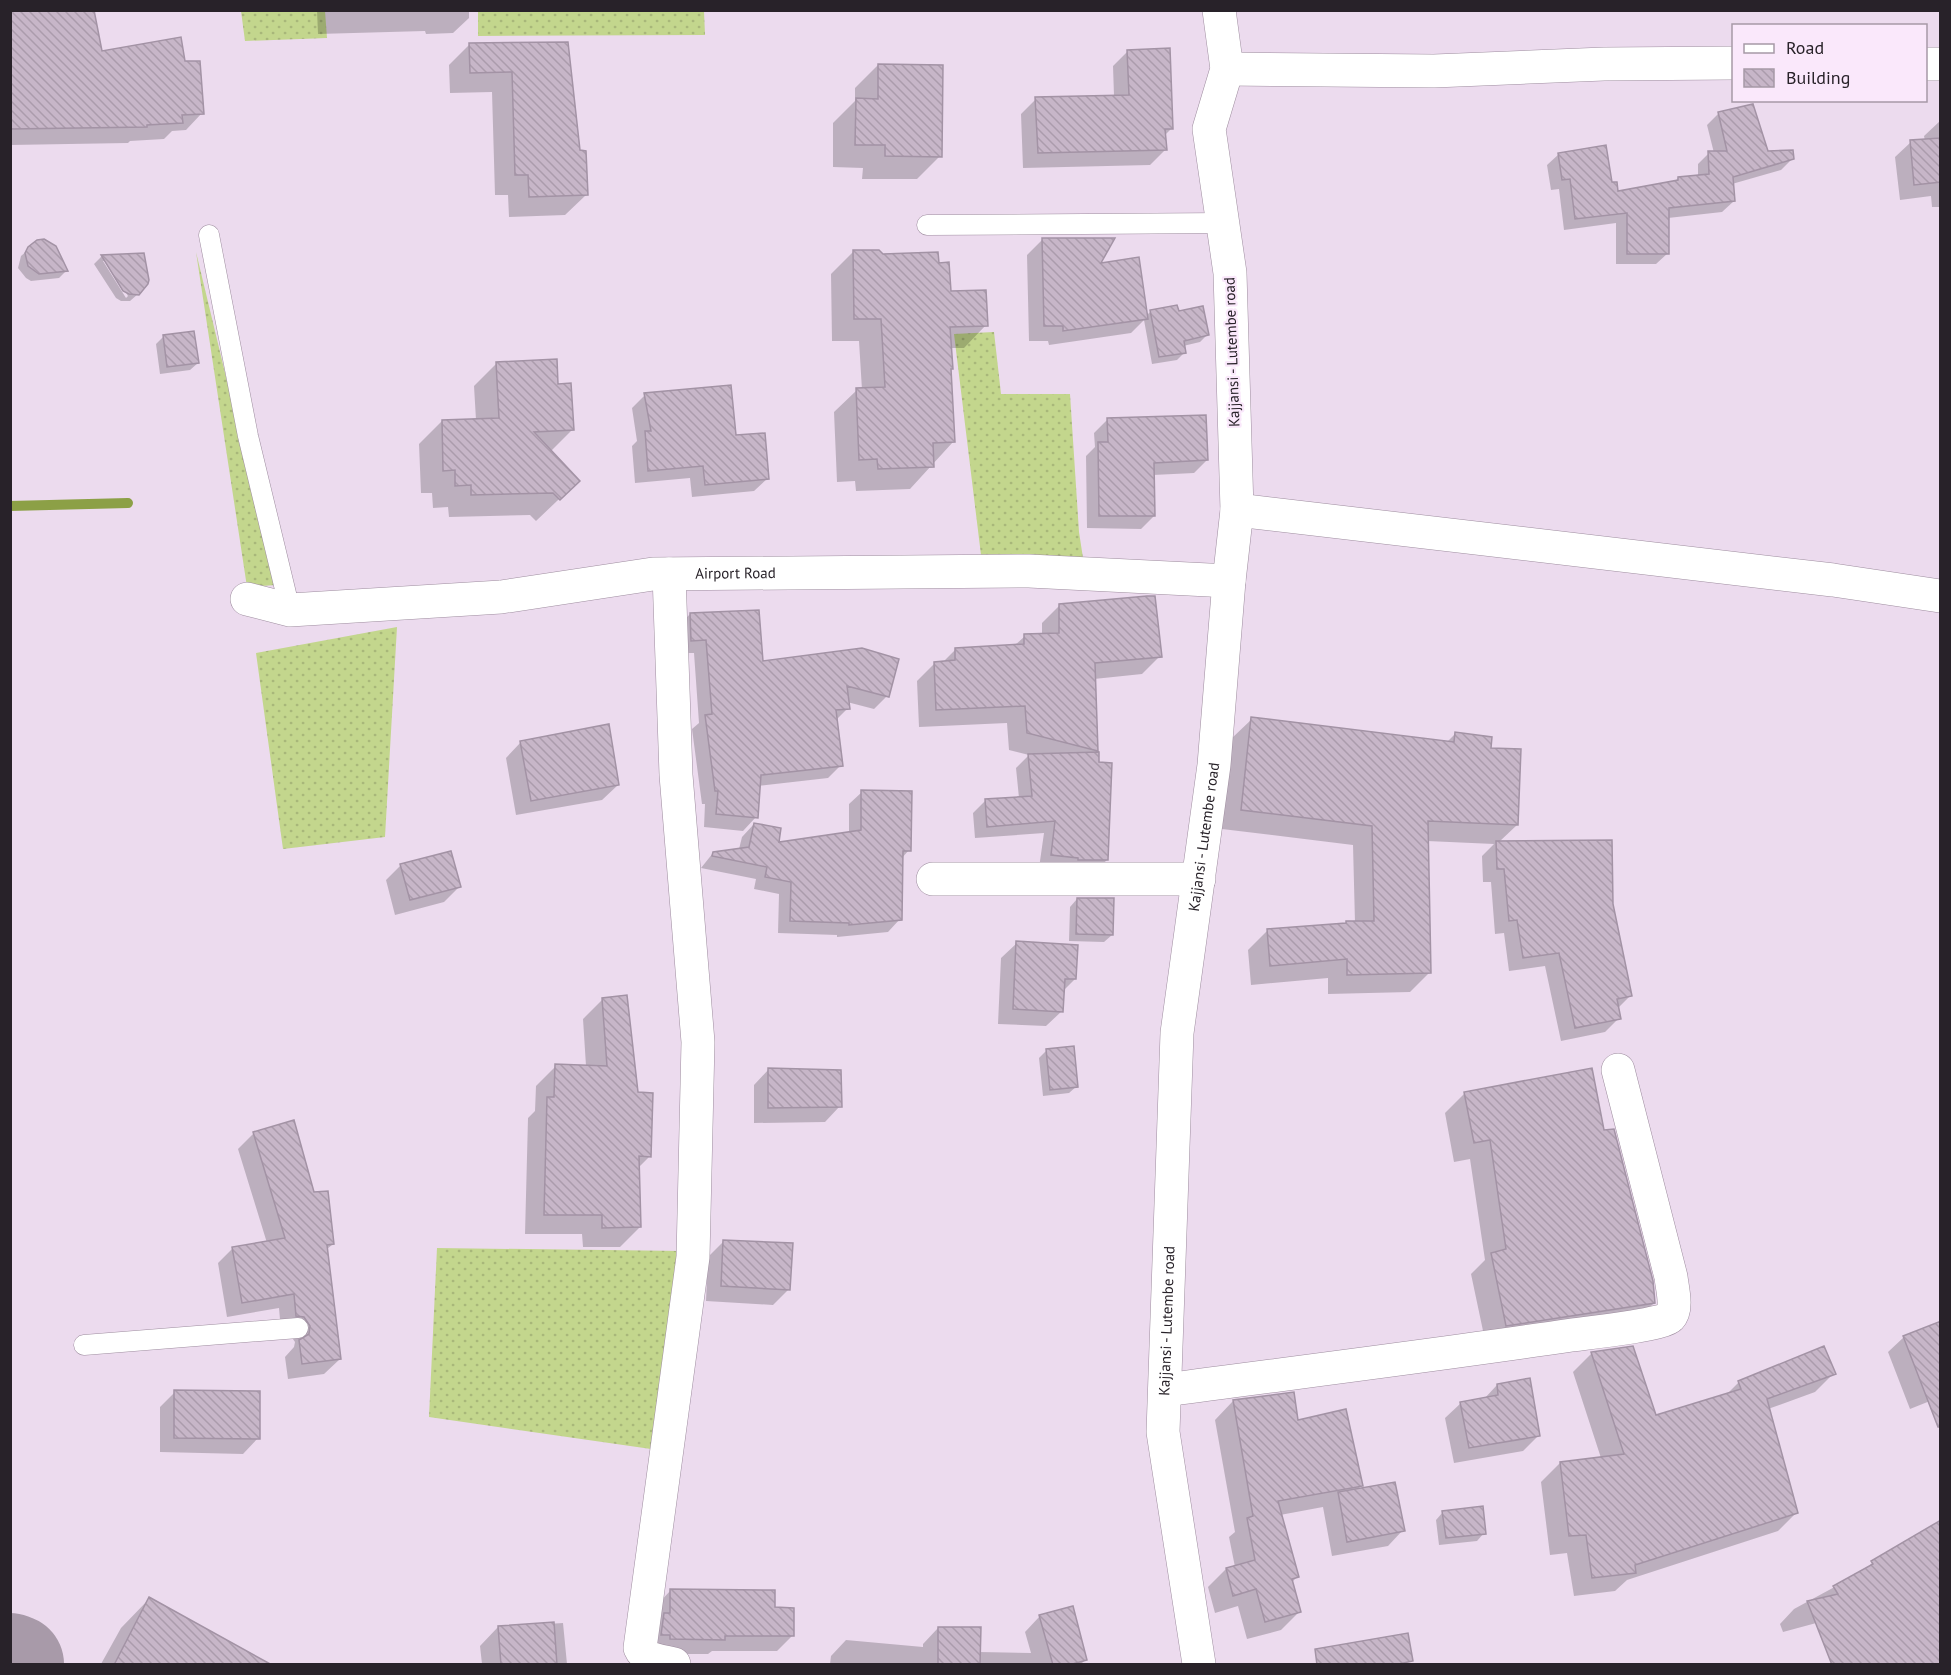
<svg xmlns="http://www.w3.org/2000/svg" width="1951" height="1675" font-family="'PT Sans',sans-serif">
  <style>
    .grass { fill: url(#grass-dots) }
    .shadow { fill: #0003; fill-rule: evenodd }
    .lines { fill: none; stroke-linecap: round; stroke-linejoin: round }
    .stream { stroke: #8ca046; stroke-width: 10 }
    .taxiway { stroke: #a89aa9; stroke-width: 98 }
    .building { fill: url(#building-back-hatch); stroke: #a393a5; stroke-width: 1.5 }
    .service-casing { stroke: #9e8d9f; stroke-width: 21 }
    .minor-casing { stroke: #9e8d9f; stroke-width: 34 }
    .tertiary-casing { stroke: #9e8d9f; stroke-width: 34 }
    .service { stroke: #fff; stroke-width: 20 }
    .minor { stroke: #fff; stroke-width: 33 }
    .tertiary { stroke: #fff; stroke-width: 33 }
    .labels { text-anchor: middle; stroke-width: 4.5; stroke-linejoin: round; paint-order: stroke }
    .street-label { font-size: 15px; fill: #282229; stroke: #fae8fb }
  </style>
  <defs>
    <pattern id="grass-dots" width="8" height="8" patternUnits="userSpaceOnUse" patternTransform="scale(1.5)"><rect width="8" height="8" fill="#c3d68d"/><path d="M2 2h.1M6 6h.1" fill="none" stroke="#a8b77a" stroke-width="1.8" stroke-linecap="round"/></pattern>
    <pattern id="building-back-hatch" width="6" height="6" patternUnits="userSpaceOnUse" patternTransform="scale(1.5)"><rect width="6" height="6" fill="#c7b6c8"/><path d="M-1 5l2 2M0 0l6 6M5-1l2 2" fill="none" stroke="#ab9cac"/></pattern>
  </defs>
  <rect width="100%" height="100%" fill="#ecdbee"/>
  <path class="grass" d="M241 11H325L327 38 245 41Z
    M478 11H704L705 35 478 36Z
    M196 252 276 585 247 587Z
    M994 332 1001 394H1070L1079 532 1083 558 981 555 954 334Z
    M397 627 385 837 283 849 256 653Z
    M437 1248 682 1251 651 1449 429 1417Z"/>
  <path class="shadow" d="M10 10 101 53 183 63 202 113 186 130 172 131 164 139 130 141 128 143 10 145Z
    M317 10H469V18L453 33 426 34 425 31 318 34Z
    M567 43 579 151 586 195 565 215 509 217 508 195H495L492 92 450 93 449 65 470 44Z
    M1128 51 1172 128 1164 136 1165 150 1150 165 1023 168 1021 114 1036 99 1114 96 1113 66Z
    M878 65 940 156 917 179H862L863 168 833 167V123L855 101V88Z
    M1719 113 1766 152 1793 158 1781 170 1732 184 1734 201 1722 212 1668 218V253L1656 264H1616V223L1564 230 1559 189 1551 190 1547 165 1559 154 1610 184 1616 193 1674 183 1678 178 1698 176V164L1709 153H1714L1707 125Z
    M1940 121V207H1932L1931 196 1900 200 1895 157 1911 142 1925 141 1924 136Z
    M1042 240 1098 265 1146 316 1151 311 1178 313 1207 335 1200 342 1183 346 1185 352 1177 360 1152 364 1144 320 1131 333 1049 345 1048 341H1029L1027 255Z
    M29 249 66 271 59 278 31 281 26 278 18 268 21 256Z
    M853 252 937 264 950 292 986 325 964 348H950L949 371 953 442 910 489 856 491 855 481 837 482 834 412 857 390H862L859 341H832L831 274Z
    M142 254 138 294 130 301H121L116 298 94 264 101 257ZM103 261H106L128 296 126 298Z
    M163 337 198 363 190 370 160 374 156 344Z
    M497 363 572 430 550 452 578 481 536 521 530 515 449 517 448 507 433 508 432 493H421L419 444 442 421 476 420 474 386Z
    M645 395 735 437 768 478 754 491 692 497 690 478 635 483 632 446 637 441 632 408Z
    M1107 420 1207 460 1194 473 1153 475 1154 516 1141 529 1087 528 1086 456 1095 447 1094 433Z
    M1060 605 1160 656 1142 674 1094 679 1097 750 1094 754 1107 860 1094 872 1039 868 1044 833 975 838 973 813 985 801 1019 798 1016 768 1029 755 1009 750 1007 723 919 727 917 681 935 663H942L955 650 1014 646 1025 636 1042 635V623Z
    M690 614 761 662 887 696 874 709 847 702 848 708 836 720 841 765 828 778 758 786 756 817 743 831 704 827 705 804H702L692 729 699 723 694 653H679L677 628Z
    M1252 719 1447 742 1456 733 1489 749 1517 825 1499 842 1611 904 1630 996 1617 1009 1619 1018 1605 1032 1561 1041 1545 966 1509 971 1504 933 1495 934 1491 882H1483L1482 856 1494 844 1427 841 1430 972 1410 992 1328 994V978L1251 985 1248 950 1267 931 1355 923 1353 845 1222 829 1232 738Z
    M521 742 618 785 602 800 516 815 506 758Z
    M862 792 909 850 901 859 900 919 888 932 837 937V935L778 933 779 894 754 889 756 879 701 868 713 853 739 849 742 837 754 824 777 844 849 834V804Z
    M401 865 459 887 444 902 395 915 386 880Z
    M1077 899 1112 935 1104 942 1069 941 1070 907Z
    M1017 943 1075 979 1063 991 1062 1011 1046 1026 998 1024 1001 958Z
    M603 999 636 1094 650 1156 638 1168 640 1227 620 1247H583L582 1234H525L528 1118 535 1111 536 1086 556 1066H586L583 1019Z
    M1047 1050 1077 1086 1069 1093 1043 1096 1039 1058Z
    M769 1069 840 1106 825 1122 754 1123V1085Z
    M1465 1093 1603 1132 1654 1303 1634 1323 1486 1345 1471 1274 1485 1260 1470 1159 1454 1162 1445 1113Z
    M254 1133 313 1194 333 1244 326 1250 340 1359 324 1374 288 1379 285 1357 294 1347 295 1342 288 1332 281 1331 279 1308 227 1317 218 1263 233 1248 267 1243 238 1149Z
    M724 1241 789 1289 773 1305 706 1301 708 1257Z
    M1904 1337 1940 1397 1910 1409 1888 1352Z
    M1592 1353 1655 1416 1726 1395 1739 1382 1834 1373 1815 1392 1768 1409 1797 1512 1778 1531 1627 1580 1615 1591 1574 1596 1567 1553 1550 1555 1541 1482 1560 1463 1601 1458 1573 1372Z
    M1497 1385 1539 1435 1523 1451 1454 1463 1445 1418 1461 1403 1484 1399Z
    M175 1392 258 1438 243 1454 160 1452V1407Z
    M1292 1394 1297 1422 1361 1486 1357 1490 1403 1530 1388 1546 1332 1556 1323 1507 1280 1515 1297 1577 1292 1582 1299 1612 1281 1630 1247 1639 1238 1606 1215 1613 1208 1587 1226 1569 1235 1567 1229 1537 1235 1532 1215 1420 1233 1401Z
    M1443 1512 1484 1533 1477 1541 1439 1545 1436 1520Z
    M1872 1563 1931 1592 1783 1632 1780 1624 1794 1609 1864 1571Z
    M671 1590 774 1609 792 1636 777 1651H712L708 1654H656V1606Z
    M149 1599 269 1664H101L121 1628Z
    M1040 1616 1086 1659 1081 1664H830L831 1656 846 1640 923 1647V1644L938 1628 979 1652 1031 1653 1025 1632Z
    M563 1623 567 1664H482L480 1646 498 1627Z"/>
  <g class="lines">
    <path class="stream" d="M10 506 128 503"/>
    <path class="taxiway" d="M10 1662 15 1664"/>
  </g>
  <path class="building" d="M10 10H94L102 51 181 37 185 61H200L204 114 182 115 183 123 147 125V127L10 129Z
    M568 42 580 150 586 151 588 195 529 197 528 175H515L512 72 470 73 469 43Z
    M1170 48 1173 129H1165L1167 150 1038 153 1035 97 1129 95 1127 50Z
    M878 64 943 65 942 157 885 156V145H855L856 98 878 99Z
    M1753 104 1768 151 1793 150 1794 159 1733 177 1735 201 1669 208V254H1627V213L1575 219 1570 179 1562 180 1558 153 1606 145 1612 182H1617L1618 191 1678 180V177L1709 174 1708 151H1727L1718 112Z
    M1941 138V182L1914 185 1910 140Z
    M1042 238H1115L1101 263 1139 257 1148 319 1063 331V326H1044Z
    M44 239 56 246 68 271 39 274 28 266 25 253 28 247 37 240Z
    M853 250H879L883 254 938 252 939 263 949 262 951 291 986 290 988 326 950 327 953 369H951L955 442 933 443 934 467 878 469 877 459 859 460 856 388 885 387 881 319H854Z
    M144 253 149 280 148 284 139 295 129 294 123 291 101 255Z
    M1177 305 1179 311 1203 306 1209 335 1184 341 1186 353 1159 357 1150 310Z
    M194 331 199 363 167 367 163 335Z
    M557 359 558 384 571 383 574 430 534 432 580 481 560 500 553 493 471 495V485L455 486V470L443 471 442 420 499 418 496 362Z
    M731 385 736 435 765 433 769 479 705 485 703 466 648 471 645 431H651L644 393Z
    M1206 415 1208 460 1154 463 1155 516H1099L1098 442H1108L1107 418Z
    M1147 596H1155L1162 657 1095 663 1098 751 1027 733 1025 706 936 710 934 662 955 660V648L1024 644V634L1059 633V604Z
    M759 610 763 661 862 648 899 659 889 697 847 686 850 709 836 710 843 766 761 775 758 818 716 814 718 791H715L705 715 712 714 706 640 691 641 690 613Z
    M1251 717 1454 742 1455 732 1492 737 1491 748 1521 749 1518 825 1428 821 1431 973 1347 975V959L1270 966 1267 929 1346 923V921H1374L1372 826 1241 810Z
    M609 724 619 785 531 801 520 741Z
    M1099 752V762L1112 763 1108 860H1078V858L1051 855 1055 821 987 827 985 799 1032 796 1028 754Z
    M861 790 912 791 911 851H903L902 920 849 925V923L790 921 791 882 765 877 767 867 712 856 713 852 749 847 754 823 781 828 779 842 861 830Z
    M1612 840 1613 904 1632 996 1617 999 1621 1019 1575 1028 1559 953 1523 958 1517 920 1509 921 1504 869H1497L1496 841Z
    M451 851 461 887 410 900 400 864Z
    M1077 898H1114L1113 935 1076 934Z
    M1016 941 1078 945 1076 979H1065L1063 1012 1013 1009Z
    M627 995 638 1092 653 1093 651 1157 639 1156 641 1227 602 1228V1215H544L547 1097H554L555 1064 607 1066 602 998Z
    M1074 1046 1078 1087 1050 1090 1046 1049Z
    M768 1068 841 1070 842 1107 768 1108Z
    M1592 1068 1604 1130 1614 1129 1653 1281 1655 1303 1506 1326 1491 1253 1506 1249 1490 1140 1474 1143 1464 1092Z
    M294 1120 314 1192 328 1191 334 1244 327 1245 341 1359 302 1364 299 1340 309 1334 310 1326 304 1317 296 1316 294 1294 242 1303 232 1247 285 1238 253 1132Z
    M723 1240 793 1243 790 1290 721 1286Z
    M1941 1321V1427H1938L1903 1336Z
    M1633 1346 1656 1415 1741 1389 1738 1381 1824 1346 1836 1374 1767 1399 1798 1513 1635 1565 1636 1573 1592 1578 1586 1535 1569 1536 1560 1462 1624 1454 1591 1352Z
    M1530 1378 1540 1436 1469 1448 1460 1402 1498 1395 1497 1384Z
    M174 1390 260 1391V1439L174 1438Z
    M1294 1392 1298 1420 1346 1409 1363 1486 1278 1501 1299 1577 1292 1579 1301 1612 1265 1622 1256 1589 1233 1596 1226 1568 1255 1560 1247 1518 1253 1516 1233 1400Z
    M1395 1482 1405 1531 1347 1542 1338 1492Z
    M1483 1506 1486 1534 1446 1538 1442 1511Z
    M1941 1520V1665H1832L1807 1601 1838 1594 1833 1586 1873 1564 1871 1561Z
    M670 1589 775 1590V1607L794 1608V1636H725V1640L670 1639V1635H661L664 1613H670Z
    M149 1597 272 1665H114Z
    M1073 1606 1087 1660 1069 1665H1053L1039 1615Z
    M554 1622 557 1665H501L498 1626Z
    M938 1627H981L980 1665H938Z
    M1408 1633 1413 1661 1394 1665H1317L1315 1649Z"/>
  <g class="lines">
    <g class="service-casing">
      <path id="service" d="M927 225 1223 223
        M209 235 248 436 290 610
        M84 1345 298 1328"/>
    </g>
    <g class="minor-casing">
      <path id="minor" d="M1926 64H1940
        M1227 69 1434 71 1604 64 1734 63
        M1237 510 1833 580 1940 596
        M669 574 676 775 698 1042 693 1257 640 1648C645 1660 662 1661 674 1664
        M933 879H1199
        M1165 1390C1300 1372 1437 1355 1572 1335 1587 1333 1663 1325 1670 1317 1678 1309 1672 1287 1671 1277L1618 1070"/>
    </g>
    <g class="tertiary-casing">
      <g id="tertiary">
        <path id="s1" d="M247 599 290 610 501 597 653 574 1029 571 1229 581"/>
        <path id="s2" d="M1199 1664 1163 1432 1177 1033 1214 765 1229 581 1237 510 1230 273 1209 129 1227 69 1219 10"/>
      </g>
    </g>
    <use href="#service" class="service"/>
    <use href="#minor" class="minor"/>
    <use href="#tertiary" class="tertiary"/>
  </g>
  <g class="labels">
    <g class="street-label">
      <text transform="translate(1232 352) rotate(-92)" y="5">Kajjansi - Lutembe road</text>
      <text dy="5" stroke="none"><textPath href="#s1" startOffset="492">Airport Road</textPath></text>
      <text dy="5" stroke="none"><textPath href="#s2" startOffset="832">Kajjansi - Lutembe road</textPath></text>
      <text dy="5" stroke="none"><textPath href="#s2" startOffset="346">Kajjansi - Lutembe road</textPath></text>
    </g>
  </g>
  <rect width="1951" height="1675" fill="none" stroke="#282229" stroke-width="24"/>
  <rect x="1732" y="24" width="195" height="78" fill="#fae8fb" stroke="#a699a7" stroke-width="1.5"/>
  <rect x="1744" y="44" width="30" height="9" fill="#ffffff" stroke="#a699a7" stroke-width="1.5"/>
  <text x="1786" y="54" font-size="18" fill="#282229">Road</text>
  <rect x="1744" y="69" width="30" height="18" fill="url(#building-back-hatch)" stroke="#a699a7" stroke-width="1.5"/>
  <text x="1786" y="84" font-size="18" fill="#282229">Building</text>
</svg>
